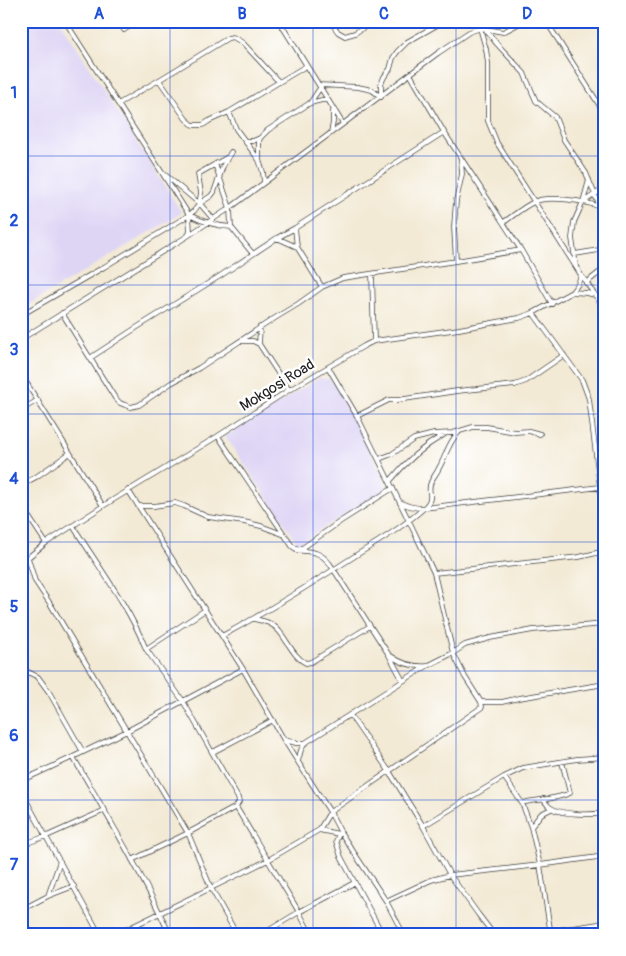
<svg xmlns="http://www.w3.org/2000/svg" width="626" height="956" font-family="Pangolin,sans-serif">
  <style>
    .built { fill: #ded5f5 }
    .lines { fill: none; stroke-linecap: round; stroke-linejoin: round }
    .street-casing { stroke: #3c3b38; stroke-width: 5.5 }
    .street { stroke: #fff; stroke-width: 4 }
    .grid { fill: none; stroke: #1d4ed8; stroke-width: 1; stroke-opacity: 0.55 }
    .labels { text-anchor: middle; stroke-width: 5; stroke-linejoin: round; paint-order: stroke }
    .street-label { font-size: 15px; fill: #1c1c1c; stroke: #fff }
    .neatline { fill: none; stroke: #1d4ed8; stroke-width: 2 }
    .grid-label { font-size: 16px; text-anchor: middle; font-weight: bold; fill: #1d4ed8 }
  </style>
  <rect width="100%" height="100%" fill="#fff"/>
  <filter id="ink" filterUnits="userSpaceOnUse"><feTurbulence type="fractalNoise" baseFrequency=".02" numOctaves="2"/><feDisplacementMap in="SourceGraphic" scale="10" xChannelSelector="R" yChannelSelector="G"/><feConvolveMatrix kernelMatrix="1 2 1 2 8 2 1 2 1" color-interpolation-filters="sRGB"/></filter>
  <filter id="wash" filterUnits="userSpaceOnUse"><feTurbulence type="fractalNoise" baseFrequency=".0096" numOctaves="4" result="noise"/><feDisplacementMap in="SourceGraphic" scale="20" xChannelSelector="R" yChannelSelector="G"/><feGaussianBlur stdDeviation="1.12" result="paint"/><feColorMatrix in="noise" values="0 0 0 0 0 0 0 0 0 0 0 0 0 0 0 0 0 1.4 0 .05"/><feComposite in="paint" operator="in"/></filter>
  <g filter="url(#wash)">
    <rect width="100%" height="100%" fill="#f3ead5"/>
    <path class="built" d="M21 21H60L182 213 21 309Z
      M319 378 330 379 339 391 356 419 387 488 298 544 225 436Z"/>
  </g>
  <g filter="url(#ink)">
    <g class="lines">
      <g class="street-casing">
        <path id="street" d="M65 21 189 215 190 232 188 235
          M119 21 124 30 138 21
          M330 21 338 32 345 36 355 33 373 21
          M478 21 486 49 488 63V121L497 143 581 275 605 309
          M546 21 605 114
          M486 30 497 44 524 73 536 101 555 117 564 140 586 173 600 207 605 212
          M410 74 444 132 521 250 552 304
          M159 80 186 119 193 125H203L209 121 229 112 306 66
          M319 85 358 87 372 90 381 97
          M381 97V84L384 77 390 69 393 58 397 52 407 42 444 21
          M310 103 322 100H328
          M118 104 159 80 228 38 233 37 243 43 279 82
          M229 112 236 129 259 160 263 172 264 182
          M343 124 438 53 469 32 481 28 503 32 524 21
          M331 133 333 122V111
          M245 141H253L260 138
          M259 160V142L260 138 268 130 310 103 320 88
          M215 164 230 208 231 227 253 254
          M163 173 201 205 213 219
          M583 202 589 180
          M199 204 201 193 198 174 228 157
          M189 215C203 222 216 226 231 227
          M504 222C513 216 523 207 534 202 548 195 586 201 600 207
          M295 228 297 247 322 287
          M277 238 297 247
          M575 254 605 249
          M456 261 454 227 456 201 462 174 461 159
          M576 266 572 238 574 222 583 202 605 188
          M372 274 374 341
          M586 283 605 268
          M572 292 587 293 595 295
          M62 313 90 358 136 328 220 276 277 238 295 228 444 132
          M533 313 582 380 589 399 600 487 605 513
          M21 315 104 267 189 215 194 211 199 204 211 196 214 192 223 166 231 152
          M260 327 259 344 289 390
          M21 339 186 237 230 208 343 124 279 21
          M240 341H253L259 344
          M90 358 115 398 120 403 125 405 131 407 139 405 171 383 199 368 275 318 298 304 322 287 343 278 456 261 521 250
          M328 367 357 416 409 521 434 573 453 653 465 677 481 702
          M21 374 103 506
          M21 410 38 400
          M357 416 389 400H398L457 391 515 385 526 381 564 355
          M218 436 292 546C299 553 308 550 316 553 322 555 326 559 330 564L389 655 403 681 305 743 301 750 298 761
          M379 459 392 454 414 439 434 434 453 433 473 427H487L515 432 529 431 540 434
          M390 481C405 462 424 446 445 434
          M21 485 36 477 70 453
          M128 490 243 669 284 740 330 812 341 833 386 901 404 935
          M400 502C408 507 415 508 424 508 436 496 426 493 431 482 433 477 437 473 439 468 446 456 448 443 458 433
          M21 505 46 543
          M138 506H154L175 503 184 506 208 517 244 522 261 526 285 535
          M73 526C98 566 128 605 146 649
          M298 551 341 521 393 488
          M28 558 35 581 51 605 188 833 211 888 237 935
          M21 563 46 543 103 506 218 436 289 390 364 346 374 341 459 329 519 318 533 313 572 292 578 284 581 275
          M434 573 579 557 605 551
          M254 619C259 620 264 621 269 623 285 630 290 656 306 663L311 662 370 626
          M222 636C268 611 313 583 358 554 381 540 404 526 424 508L600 487
          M391 656C402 664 414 667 427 666
          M21 670 28 672 38 677 49 692 83 752
          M403 681 427 666 453 653 465 645 490 638 533 630 605 624
          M481 702H502L519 698 605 684
          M350 715 389 771 423 826 450 875 431 880 386 901
          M285 740 296 743H305
          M213 752 273 720
          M73 757 127 731 243 669
          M504 777 522 803 531 827 540 865 551 935
          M21 781 73 757C107 815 142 873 170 935
          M21 791 100 935
          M543 799C545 802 548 806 551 808 562 815 592 815 605 813
          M522 803C538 799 555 800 570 793L562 762
          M236 807 299 912 311 935
          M423 826 504 777 523 768 577 759 605 757
          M531 827 541 814 551 809
          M319 830 339 834 341 833
          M339 834 336 841 341 857 383 935
          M21 845 47 836 105 810
          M132 860 188 833 236 807 239 802 238 798 183 701 146 649 205 610
          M450 875 540 865 605 856
          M450 875 478 914 494 935
          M48 896 74 886
          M21 910 48 896 60 861
          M21 916 31 935
          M115 935 268 860 319 830 330 812 482 707 481 702
          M261 935 299 912 354 883
          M527 935 605 923"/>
      </g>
      <use href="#street" class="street"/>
    </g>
  </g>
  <path class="grid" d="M170 21V935M313 21V935M456 21V935M21 156H605M21 285H605M21 414H605M21 542H605M21 671H605M21 800H605"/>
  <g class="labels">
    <g class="street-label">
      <text transform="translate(277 385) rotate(-32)" y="5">Mokgosi Road</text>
    </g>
  </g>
  <rect width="626" height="956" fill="none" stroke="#fff" stroke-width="55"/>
  <rect x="28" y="28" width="570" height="900" class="neatline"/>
  <g class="grid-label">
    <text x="99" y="19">A</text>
    <text x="242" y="19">B</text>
    <text x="384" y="19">C</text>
    <text x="527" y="19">D</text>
    <text x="14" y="98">1</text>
    <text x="14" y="226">2</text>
    <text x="14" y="355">3</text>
    <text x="14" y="484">4</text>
    <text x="14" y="612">5</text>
    <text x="14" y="741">6</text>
    <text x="14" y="870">7</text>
  </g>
</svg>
